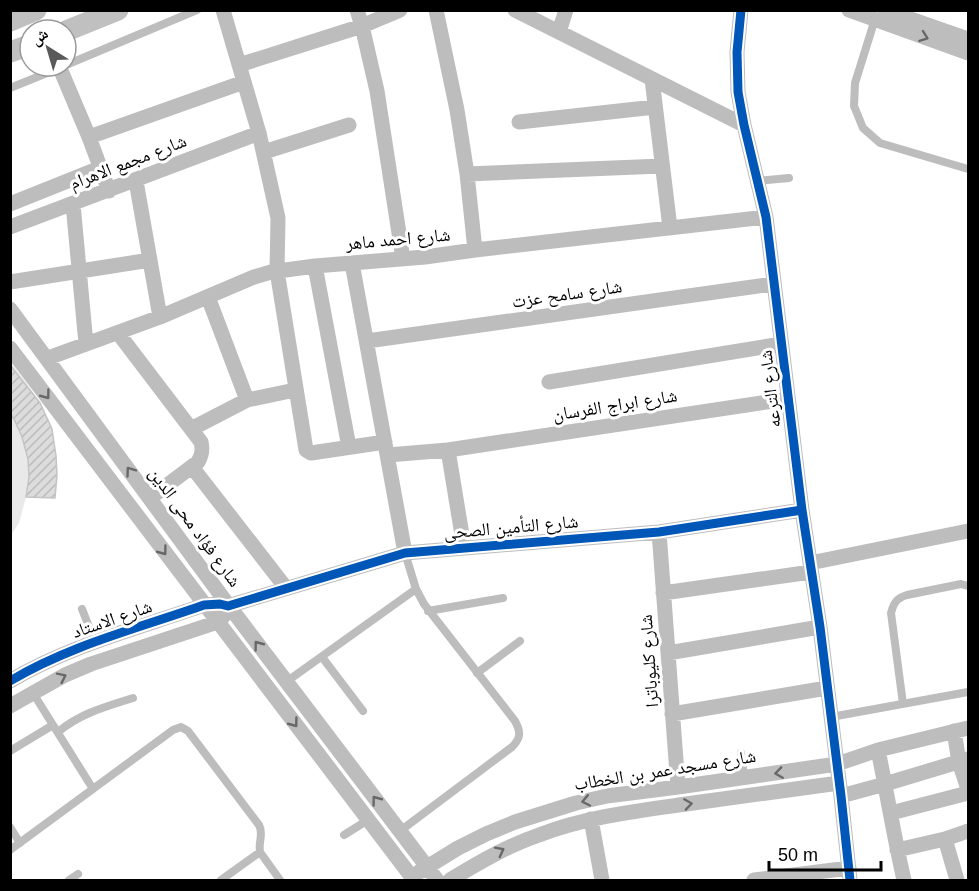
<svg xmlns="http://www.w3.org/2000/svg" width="979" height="891" font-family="Arial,'Noto Naskh Arabic',sans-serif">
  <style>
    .park { fill: #e9e9e9 }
    .building { fill: url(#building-hatch); stroke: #c4c4c4; stroke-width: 1.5 }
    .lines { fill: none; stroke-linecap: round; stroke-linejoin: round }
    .lane { stroke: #bdbdbd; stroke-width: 8 }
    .street { stroke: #bdbdbd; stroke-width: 15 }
    .secondary { stroke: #c0c0c0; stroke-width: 21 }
    .cycleway-casing { stroke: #fff; stroke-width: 13 }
    .cycleway { stroke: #0057b8; stroke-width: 9 }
    .oneway { stroke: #686868 }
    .labels { text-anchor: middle; stroke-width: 6; stroke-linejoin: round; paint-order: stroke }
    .street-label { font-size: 18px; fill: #000; stroke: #fff }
  </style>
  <defs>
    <pattern id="building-hatch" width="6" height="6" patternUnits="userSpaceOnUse" patternTransform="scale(1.5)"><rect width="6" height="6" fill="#dcdcdc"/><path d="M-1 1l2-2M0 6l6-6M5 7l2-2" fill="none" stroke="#bbb"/></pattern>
  </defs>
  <rect width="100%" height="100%" fill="#fff"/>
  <path class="park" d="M11 362C19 374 29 385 36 397 57 429 58 461 55 498L26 497 19 523 11 535Z"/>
  <path class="building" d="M10 365 40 403 52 429 56 456 57 475 55 498 26 497 29 477 28 459 22 437 14 419 10 414Z"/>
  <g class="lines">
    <path class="lane" d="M875 19 855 83 854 106 863 128 880 143 968 169
      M66 65 197 10
      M10 88 62 67
      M757 181 789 178
      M82 609 95 642
      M428 611 503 598
      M322 657 363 711
      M477 673 520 641
      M286 682 416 589
      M33 693 93 789
      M903 704 891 613C894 602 897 598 907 595L961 584 968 586
      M831 717 968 692
      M58 732C81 713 105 707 133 698
      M10 751 53 725
      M741 753 744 778
      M10 827 20 843
      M400 831 512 747C521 738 521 732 515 721L424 604 416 589 405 553
      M344 835 368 820
      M10 850 173 730 181 727 188 731 259 825C264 834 258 842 260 852L280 880
      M69 880 78 874
      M221 880 260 852"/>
    <path class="street" d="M223 10 259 133 278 218 277 271 306 450 311 453 385 442
      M357 10 362 26 377 91 403 259
      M436 10 457 110 467 174 475 250
      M515 10 744 125
      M741 10 737 52 738 92 744 125 766 217 802 510 820 627 841 796 850 880
      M849 10 968 53
      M885 10 968 39
      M559 32 566 10
      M239 65 362 26 400 10
      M59 66 89 137 109 191
      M652 79 670 228
      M519 122 655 107
      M89 137 244 82
      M264 152 349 125
      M467 174 662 166
      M136 181 160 317
      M10 204 100 168
      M73 204 86 344
      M10 227 259 133
      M352 263 405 553
      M315 266 349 447
      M10 282 150 260
      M208 297 247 400
      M10 309 223 598 437 880
      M118 333 201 442C203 450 202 455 198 462L150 498
      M367 341 773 284
      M10 348 414 880
      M48 358 160 317 254 277 271 272 315 266 425 257 475 250 766 217
      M549 382 781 344
      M191 429 247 400 295 390
      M448 450 464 547
      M388 455 448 450 787 399
      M192 467 286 588
      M659 532 678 787
      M810 563 968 531
      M663 593 811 572
      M668 653 820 627
      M10 681C70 645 139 628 204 605L220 604 228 606 405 553 659 532 802 510
      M10 706 65 675 91 664 218 622 223 617
      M672 714 827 688
      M954 731 959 762 968 789
      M878 750C887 793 894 837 904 880
      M841 796 885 784 968 759
      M891 813 968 793
      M591 819 602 880
      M945 839 957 880
      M897 850 945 839 968 831
      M419 872 458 848 486 834 515 822 576 803 607 796 678 787 837 764 878 750 968 728
      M450 880C478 863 507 846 539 835 586 817 636 811 686 804 737 797 788 790 839 783
      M754 880 849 868"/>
    <path class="secondary" d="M10 21 36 10
      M66 31 118 10
      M10 52 30 45"/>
    <g class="cycleway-casing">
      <path id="cycleway" d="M741 10 737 52 738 92 744 125 766 217 802 510 820 627 841 796 850 880
        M10 681C70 645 139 628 204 605L220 604 228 606 405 553 659 532 802 510"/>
    </g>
    <use href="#cycleway" class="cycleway"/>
  </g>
  <defs><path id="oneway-chevron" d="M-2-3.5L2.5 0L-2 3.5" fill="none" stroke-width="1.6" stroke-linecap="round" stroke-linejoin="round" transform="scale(1.5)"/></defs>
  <g class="oneway">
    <use href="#oneway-chevron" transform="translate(924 37) rotate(20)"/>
    <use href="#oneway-chevron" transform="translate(46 395) rotate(53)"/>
    <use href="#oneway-chevron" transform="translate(130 471) rotate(-126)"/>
    <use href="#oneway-chevron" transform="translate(163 551) rotate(53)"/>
    <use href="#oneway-chevron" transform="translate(258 645) rotate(-127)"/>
    <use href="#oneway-chevron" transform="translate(62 677) rotate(-26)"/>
    <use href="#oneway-chevron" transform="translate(294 723) rotate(53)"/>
    <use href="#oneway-chevron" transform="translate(779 773) rotate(172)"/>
    <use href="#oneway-chevron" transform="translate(376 800) rotate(-127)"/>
    <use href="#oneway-chevron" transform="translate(586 801) rotate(168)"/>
    <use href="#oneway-chevron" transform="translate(688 804) rotate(-8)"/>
    <use href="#oneway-chevron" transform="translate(500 851) rotate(-27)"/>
  </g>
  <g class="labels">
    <g class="street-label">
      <text transform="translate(128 162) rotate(-21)" y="6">شارع مجمع الاهرام</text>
      <text transform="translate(398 239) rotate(-5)" y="6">شارع احمد ماهر</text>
      <text transform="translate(567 294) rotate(-8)" y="6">شارع سامح عزت</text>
      <text transform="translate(770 389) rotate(-97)" y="6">شارع الترعه</text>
      <text transform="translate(615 405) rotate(-9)" y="6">شارع ابراج الفرسان</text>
      <text transform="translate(195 527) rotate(54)" y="6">شارع فؤاد محى الدين</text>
      <text transform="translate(511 527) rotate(-5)" y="6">شارع التأمين الصحى</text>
      <text transform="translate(112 619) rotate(-19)" y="6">شارع الاستاد</text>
      <text transform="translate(649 661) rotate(-94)" y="6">شارع كليوباترا</text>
      <text transform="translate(665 770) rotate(-9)" y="6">شارع مسجد عمر بن الخطاب</text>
    </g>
  </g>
  <rect width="979" height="891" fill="none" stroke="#000000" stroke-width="24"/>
  <g transform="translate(48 48) rotate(323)"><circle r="28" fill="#ffffff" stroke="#999999" stroke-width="1.5"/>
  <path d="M0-4.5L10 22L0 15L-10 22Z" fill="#595959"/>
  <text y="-9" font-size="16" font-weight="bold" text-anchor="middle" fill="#000000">ش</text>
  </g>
  <path d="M769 861v9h112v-9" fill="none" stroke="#000000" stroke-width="3"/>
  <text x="778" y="861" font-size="18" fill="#000000" stroke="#ffffff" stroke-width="4.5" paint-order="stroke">50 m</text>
</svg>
